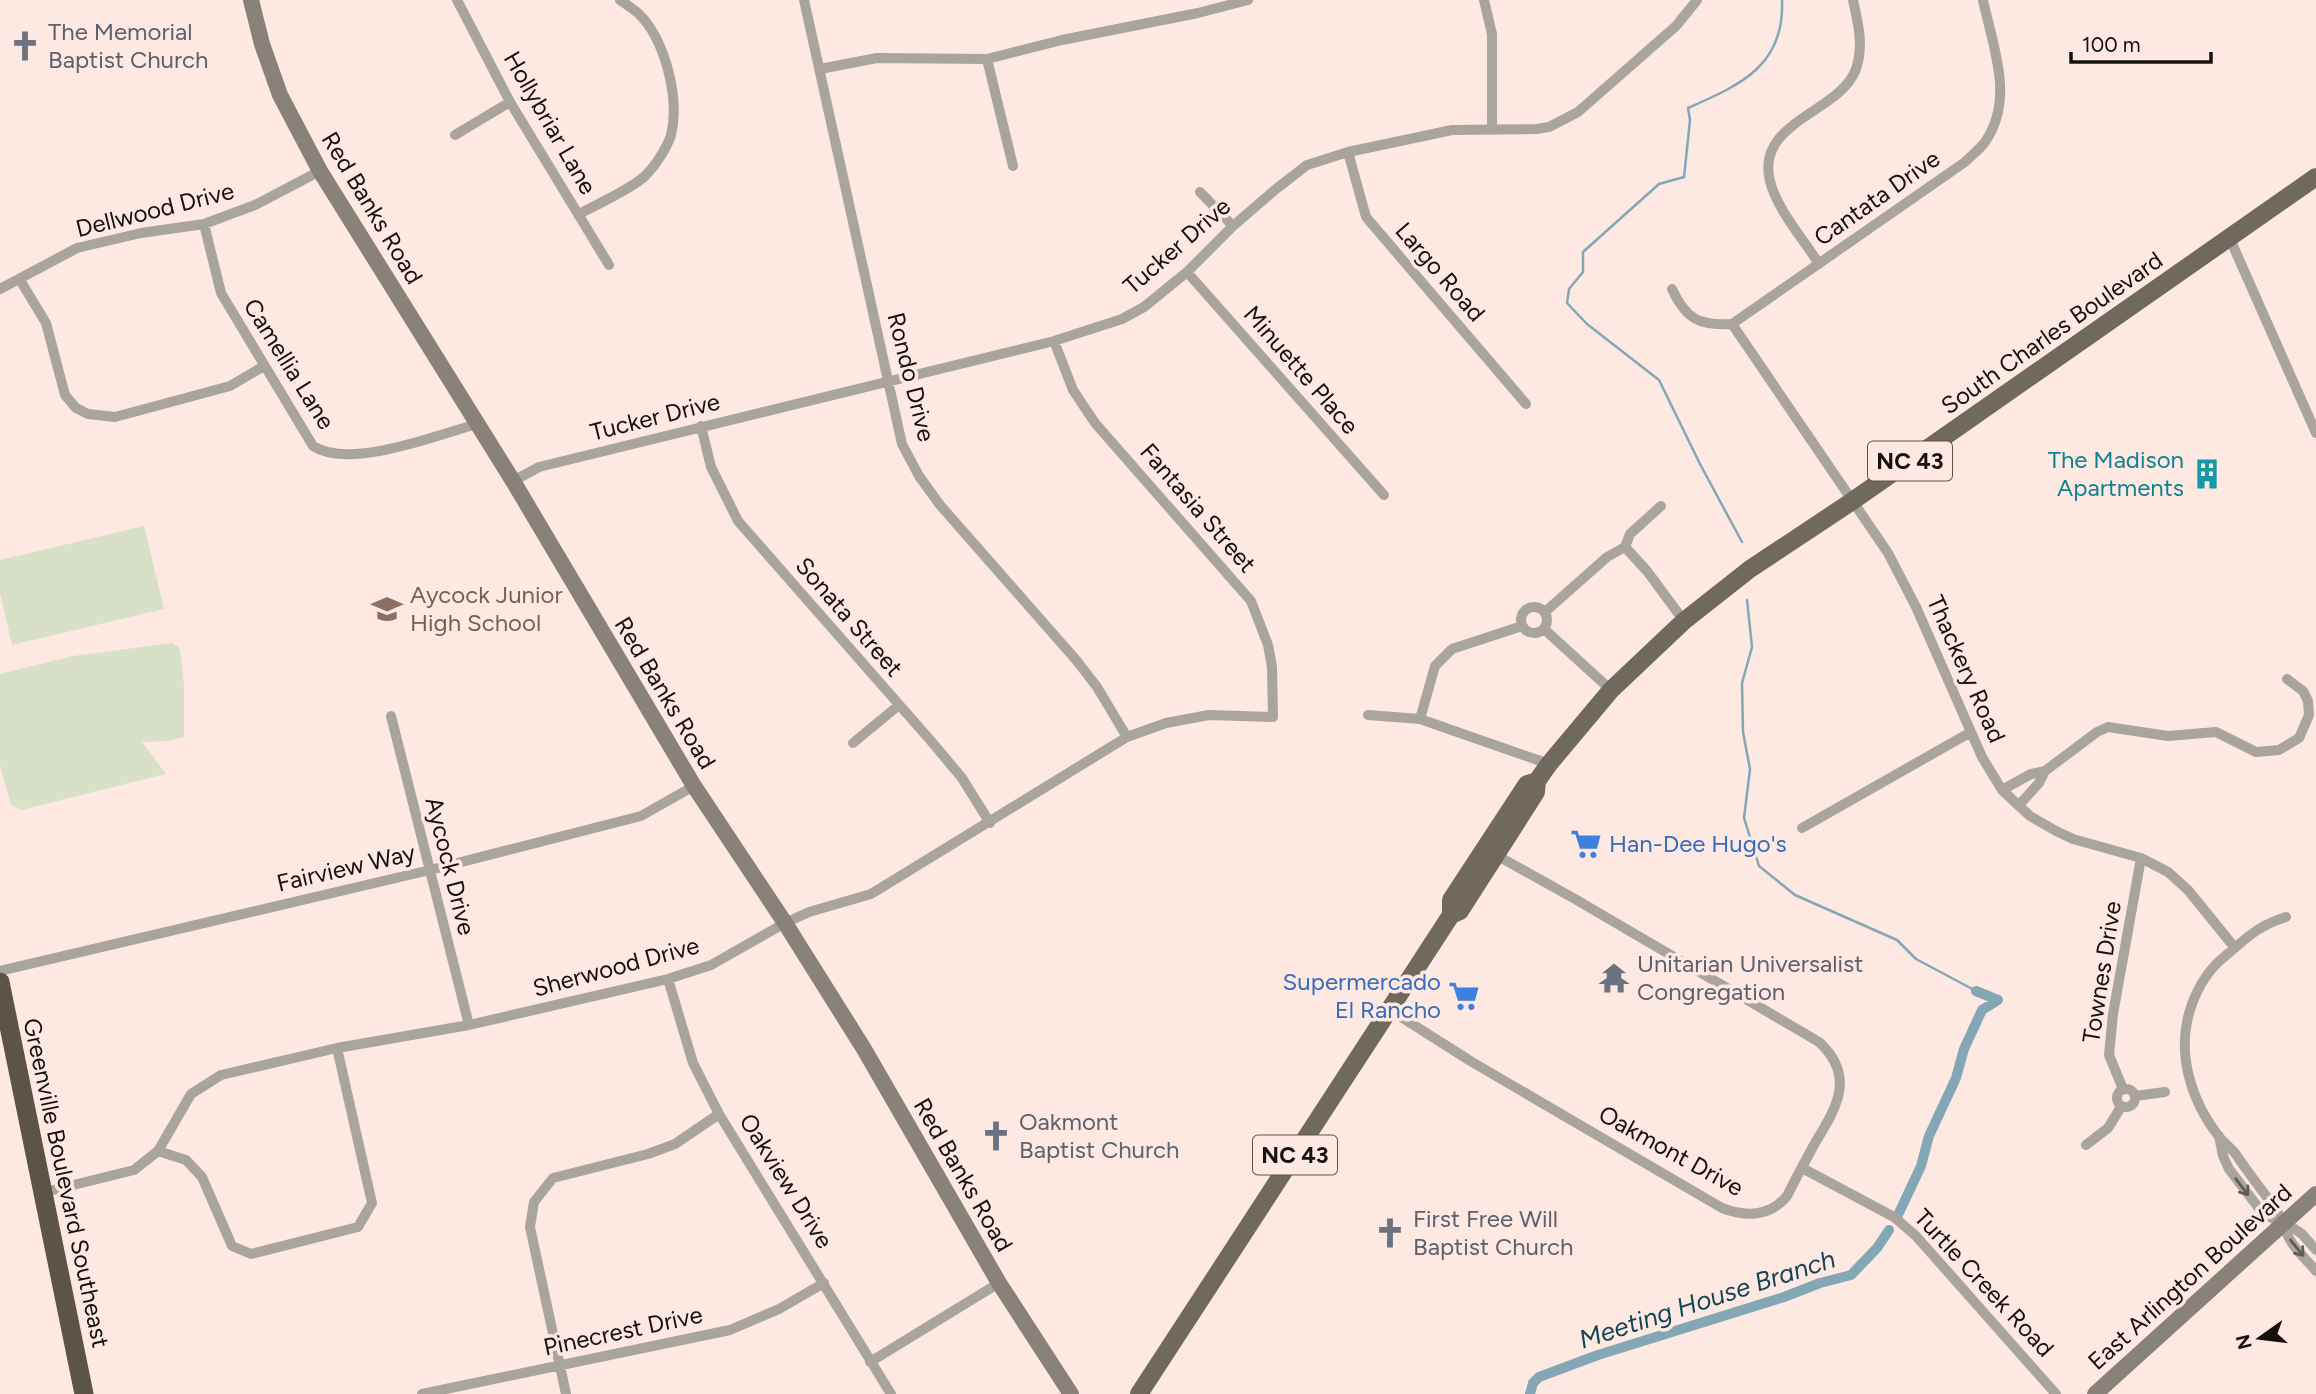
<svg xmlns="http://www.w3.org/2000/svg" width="2316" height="1394" font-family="Figtree,sans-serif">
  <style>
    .green { fill: #d8e1c8 }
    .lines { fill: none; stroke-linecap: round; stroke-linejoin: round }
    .stream { stroke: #84a7b5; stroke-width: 2.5 }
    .canal { stroke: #84a7b5; stroke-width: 10 }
    .street { stroke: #a9a59e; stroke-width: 10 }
    .secondary { stroke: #888278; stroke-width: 16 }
    .primary { stroke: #70695d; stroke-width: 18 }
    .highway { stroke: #5c5446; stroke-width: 19 }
    .oneway { stroke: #605b56 }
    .labels { text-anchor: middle; stroke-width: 7; stroke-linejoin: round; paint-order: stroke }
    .shield { fill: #fee9e2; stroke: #5c524e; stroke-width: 2 }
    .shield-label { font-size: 23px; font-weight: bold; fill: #17110e }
    .worship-label { font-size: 24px; fill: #5b616d; stroke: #fee9e2; text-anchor: start }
    .street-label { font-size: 24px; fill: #17110e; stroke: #fee9e2 }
    .culture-label { font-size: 24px; fill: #0d838f; stroke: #fee9e2; text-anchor: end }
    .education-label { font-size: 24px; fill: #785e54; stroke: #fee9e2; text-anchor: start }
    .shop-label { font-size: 24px; fill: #366cbe; stroke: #fee9e2; text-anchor: start }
    .water-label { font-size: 26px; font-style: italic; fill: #144657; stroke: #fee9e2 }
  </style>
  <rect width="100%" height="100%" fill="#fee9e2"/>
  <path class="green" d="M144 526 164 609 12 645 0 593V560Z
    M172 643 179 647 180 652 184 683V737L168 741 142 742 166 774 22 810 11 805 0 765V674L73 656Z"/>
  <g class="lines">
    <path class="stream" d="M1742 542 1700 464 1659 380 1587 324 1567 303 1569 289 1583 272V252L1659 184 1684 177 1690 120 1688 108C1740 85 1785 66 1782 0
      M1747 600 1752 647 1742 683 1743 732 1750 769 1744 818 1759 866 1795 895 1897 940 1916 959 1976 991"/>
    <path class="canal" d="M1898 1215 1921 1166 1929 1136 1956 1078 1964 1049 1982 1010 1998 1000 1976 991
      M1530 1394 1533 1383 1539 1377 1598 1355 1784 1297 1820 1283 1851 1275 1877 1248 1889 1230"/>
    <path class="street" d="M457 0 510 102 609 265
      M804 0 902 444 919 476 940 505 1077 661 1097 687 1127 737
      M1484 0 1492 34V128
      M987 59 1013 166
      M820 69 877 58 987 59 1062 40 1198 13 1248 0
      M455 135 510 102
      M1348 152 1366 217 1526 404
      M1200 192 1233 226
      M579 214C598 204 631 189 645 176 655 166 667 148 671 135 680 98 665 39 638 13 632 8 626 4 620 0
      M204 224 221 293 313 446C350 470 437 435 477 424
      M2230 239 2316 433
      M1819 264C1804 240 1776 208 1770 181 1755 121 1840 113 1856 69 1864 45 1858 23 1853 0
      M1187 272 1384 495
      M20 280 46 323 65 395 76 408 88 414 115 417 230 386 264 366
      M0 289 77 248 141 233 204 224 255 205 320 171
      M1672 289C1686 319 1699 326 1732 324L1965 162C1972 155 1980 149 1985 142 2015 99 1993 47 1983 0
      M1732 324 1888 553 1916 607 1982 757 2002 790 2030 816 2056 831 2073 839 2141 858 2168 872 2188 890 2235 948
      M701 426 711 467 738 521 931 741 962 778 990 823
      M513 481 539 467 1054 341 1122 319 1144 307 1187 272 1233 226 1276 189 1307 165 1348 152 1452 130 1537 129 1549 127 1578 112 1676 26 1697 0
      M1625 547 1647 571 1684 621
      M1625 547 1630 534 1661 506
      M1521 620a13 13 0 1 1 26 0a13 13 0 1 1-26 0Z
      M1545 612 1607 557 1625 547
      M1544 629 1611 690
      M1368 715 1420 719 1549 764
      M391 716 469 1025
      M1420 719 1435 666 1452 649 1522 626
      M853 743 899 705
      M2002 790 2031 774 2045 771 2097 732 2108 727 2168 736 2216 732 2256 752 2279 750 2299 738 2309 715 2308 701 2303 691 2287 679
      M2019 805 2039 783 2045 771
      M1802 828 1971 732
      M2286 917C2257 926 2247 938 2224 957 2208 970 2199 985 2192 1004 2175 1050 2190 1100 2220 1138 2225 1143 2230 1148 2235 1153 2247 1171 2260 1188 2273 1205 2281 1215 2283 1226 2289 1238 2295 1250 2307 1260 2316 1271
      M0 971 430 870 641 816 694 786
      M668 979 693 1063 719 1114 891 1394
      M1390 1010 1472 1062 1722 1208C1745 1217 1770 1217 1787 1196 1796 1178 1805 1161 1815 1143 1837 1107 1856 1076 1819 1042L1575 899 1496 855
      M2123 1089 2109 1055 2113 1014 2141 858
      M2117 1098a9 9 0 1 1 18 0a9 9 0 1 1-18 0Z
      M2135 1096 2165 1092
      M2219 1136 2223 1156 2229 1169 2264 1215 2284 1222 2302 1234 2316 1250
      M2086 1145 2108 1128 2121 1107
      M158 1151 186 1160 202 1177 232 1246 251 1254 358 1227 372 1203 337 1048
      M1802 1168 1894 1217 1916 1236 2056 1394
      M45 1192 134 1170 158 1151 191 1094 221 1075 337 1048 469 1025 668 979 711 965 785 923 809 912 871 894 1127 737 1166 723 1209 715 1273 717 1272 667 1268 645 1251 601 1095 423 1073 390 1054 341
      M870 1362 999 1283
      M422 1394 730 1330 779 1309 824 1283
      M566 1394 530 1227 534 1202 553 1178 648 1154 675 1144 719 1114"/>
    <path class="secondary" d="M251 0 262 44 280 95 320 171 513 481 694 786 785 923 864 1049 999 1283 1071 1394
      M2095 1394 2316 1194"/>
    <path class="primary" d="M1451 915 1460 911 1536 792 1537 781 1549 764 1611 690 1684 621 1750 569 1851 502 2316 177
      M1139 1394 1451 915V900L1527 784 1537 781"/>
    <path class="highway" d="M0 982 84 1394"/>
  </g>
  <defs><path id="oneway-shaft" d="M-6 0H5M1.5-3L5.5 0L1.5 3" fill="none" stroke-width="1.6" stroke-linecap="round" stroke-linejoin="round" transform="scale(1.75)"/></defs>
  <g class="oneway">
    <use href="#oneway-shaft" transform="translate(2242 1187) rotate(53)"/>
    <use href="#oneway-shaft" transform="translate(2297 1248) rotate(51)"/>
  </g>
  <defs>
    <g id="church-bare" transform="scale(2.415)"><path d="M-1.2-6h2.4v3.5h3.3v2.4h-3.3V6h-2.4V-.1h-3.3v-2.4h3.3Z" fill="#6b7280" stroke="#fee9e2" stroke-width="2.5" paint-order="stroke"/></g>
    <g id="building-bare" transform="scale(2.415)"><path d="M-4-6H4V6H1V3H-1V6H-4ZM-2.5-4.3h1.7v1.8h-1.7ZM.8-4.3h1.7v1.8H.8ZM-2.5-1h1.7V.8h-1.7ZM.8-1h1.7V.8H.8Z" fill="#0f9aa8" stroke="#fee9e2" stroke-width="2.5" paint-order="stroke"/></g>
    <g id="school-bare" transform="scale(2.415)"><path d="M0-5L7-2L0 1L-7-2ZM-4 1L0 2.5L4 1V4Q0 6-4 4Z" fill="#8d6e63" stroke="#fee9e2" stroke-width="2.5" paint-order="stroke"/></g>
    <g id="supermarket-bare" transform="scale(2.415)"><path d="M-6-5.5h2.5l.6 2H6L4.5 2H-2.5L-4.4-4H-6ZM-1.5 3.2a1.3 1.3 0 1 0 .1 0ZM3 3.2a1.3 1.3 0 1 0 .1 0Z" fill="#3f7fe0" stroke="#fee9e2" stroke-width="2.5" paint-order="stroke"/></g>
    <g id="temple-bare" transform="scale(2.415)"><path d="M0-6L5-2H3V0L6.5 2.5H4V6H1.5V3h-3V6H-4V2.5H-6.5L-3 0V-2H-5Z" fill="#6b7280" stroke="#fee9e2" stroke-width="2.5" paint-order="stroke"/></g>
  </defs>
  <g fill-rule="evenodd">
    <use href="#church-bare" x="25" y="46"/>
    <use href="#building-bare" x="2207" y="474"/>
    <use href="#school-bare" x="387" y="609"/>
    <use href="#supermarket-bare" x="1586" y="844"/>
    <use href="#temple-bare" x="1614" y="978"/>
    <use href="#supermarket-bare" x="1464" y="996"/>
    <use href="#church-bare" x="996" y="1136"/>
    <use href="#church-bare" x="1390" y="1233"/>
  </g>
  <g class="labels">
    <g class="shield">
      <rect x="1868" y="441.5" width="84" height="39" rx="5"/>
      <rect x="1253" y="1135.5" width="84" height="39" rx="5"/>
    </g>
    <g class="shield-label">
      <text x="1910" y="469">NC 43</text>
      <text x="1295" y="1163">NC 43</text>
    </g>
    <g class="worship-label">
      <text x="48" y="40">The Memorial<tspan x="48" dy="28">Baptist Church</tspan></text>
      <text x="1637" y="972">Unitarian Universalist<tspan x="1637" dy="28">Congregation</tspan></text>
      <text x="1019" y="1130">Oakmont<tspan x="1019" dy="28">Baptist Church</tspan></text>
      <text x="1413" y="1227">First Free Will<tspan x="1413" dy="28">Baptist Church</tspan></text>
    </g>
    <g class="street-label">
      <text transform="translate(550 123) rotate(60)" y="8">Hollybriar Lane</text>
      <text transform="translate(1877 198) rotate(-35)" y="8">Cantata Drive</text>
      <text transform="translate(372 208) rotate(59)" y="8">Red Banks Road</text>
      <text transform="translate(155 210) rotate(-14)" y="8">Dellwood Drive</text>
      <text transform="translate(1177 246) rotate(-41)" y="8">Tucker Drive</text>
      <text transform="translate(1440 272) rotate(49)" y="8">Largo Road</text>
      <text transform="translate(2052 333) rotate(-35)" y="8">South Charles Boulevard</text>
      <text transform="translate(289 364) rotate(58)" y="8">Camellia Lane</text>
      <text transform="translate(1301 370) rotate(49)" y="8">Minuette Place</text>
      <text transform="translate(911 377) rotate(76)" y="8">Rondo Drive</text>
      <text transform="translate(655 417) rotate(-14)" y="8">Tucker Drive</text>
      <text transform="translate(1198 508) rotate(49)" y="8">Fantasia Street</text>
      <text transform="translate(849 617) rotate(49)" y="8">Sonata Street</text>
      <text transform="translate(1966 669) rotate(66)" y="8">Thackery Road</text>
      <text transform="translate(665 693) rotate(59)" y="8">Red Banks Road</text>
      <text transform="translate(450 866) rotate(76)" y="8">Aycock Drive</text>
      <text transform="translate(346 868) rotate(-13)" y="8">Fairview Way</text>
      <text transform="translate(616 967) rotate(-15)" y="8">Sherwood Drive</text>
      <text transform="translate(2102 972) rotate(-81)" y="8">Townes Drive</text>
      <text transform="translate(1671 1151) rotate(29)" y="8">Oakmont Drive</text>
      <text transform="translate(963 1175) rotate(60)" y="8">Red Banks Road</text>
      <text transform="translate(786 1181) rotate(58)" y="8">Oakview Drive</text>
      <text transform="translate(66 1183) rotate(78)" y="8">Greenville Boulevard Southeast</text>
      <text transform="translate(2190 1277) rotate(-42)" y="8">East Arlington Boulevard</text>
      <text transform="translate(1984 1283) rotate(47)" y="8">Turtle Creek Road</text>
      <text transform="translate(623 1331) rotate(-12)" y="8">Pinecrest Drive</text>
    </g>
    <g class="culture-label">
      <text x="2184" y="468">The Madison<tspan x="2184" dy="28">Apartments</tspan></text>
    </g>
    <g class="education-label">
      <text x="410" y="603">Aycock Junior<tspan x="410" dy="28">High School</tspan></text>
    </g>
    <g class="shop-label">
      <text x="1609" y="852">Han-Dee Hugo's</text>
      <text x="1441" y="990" text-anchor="end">Supermercado<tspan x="1441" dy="28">El Rancho</tspan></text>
    </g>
    <g class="water-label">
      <text transform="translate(1707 1299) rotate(-18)" y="9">Meeting House Branch</text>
    </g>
  </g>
  <g transform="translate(2260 1338) rotate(256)" stroke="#fee9e2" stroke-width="5" paint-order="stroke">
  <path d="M0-5L12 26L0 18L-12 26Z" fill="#17110e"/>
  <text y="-10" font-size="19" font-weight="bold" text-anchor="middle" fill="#17110e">N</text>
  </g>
  <path d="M2071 52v10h140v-10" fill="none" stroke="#17110e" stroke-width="3.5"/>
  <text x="2082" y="52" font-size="21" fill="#17110e" stroke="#fee9e2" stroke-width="5" paint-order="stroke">100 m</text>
</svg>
